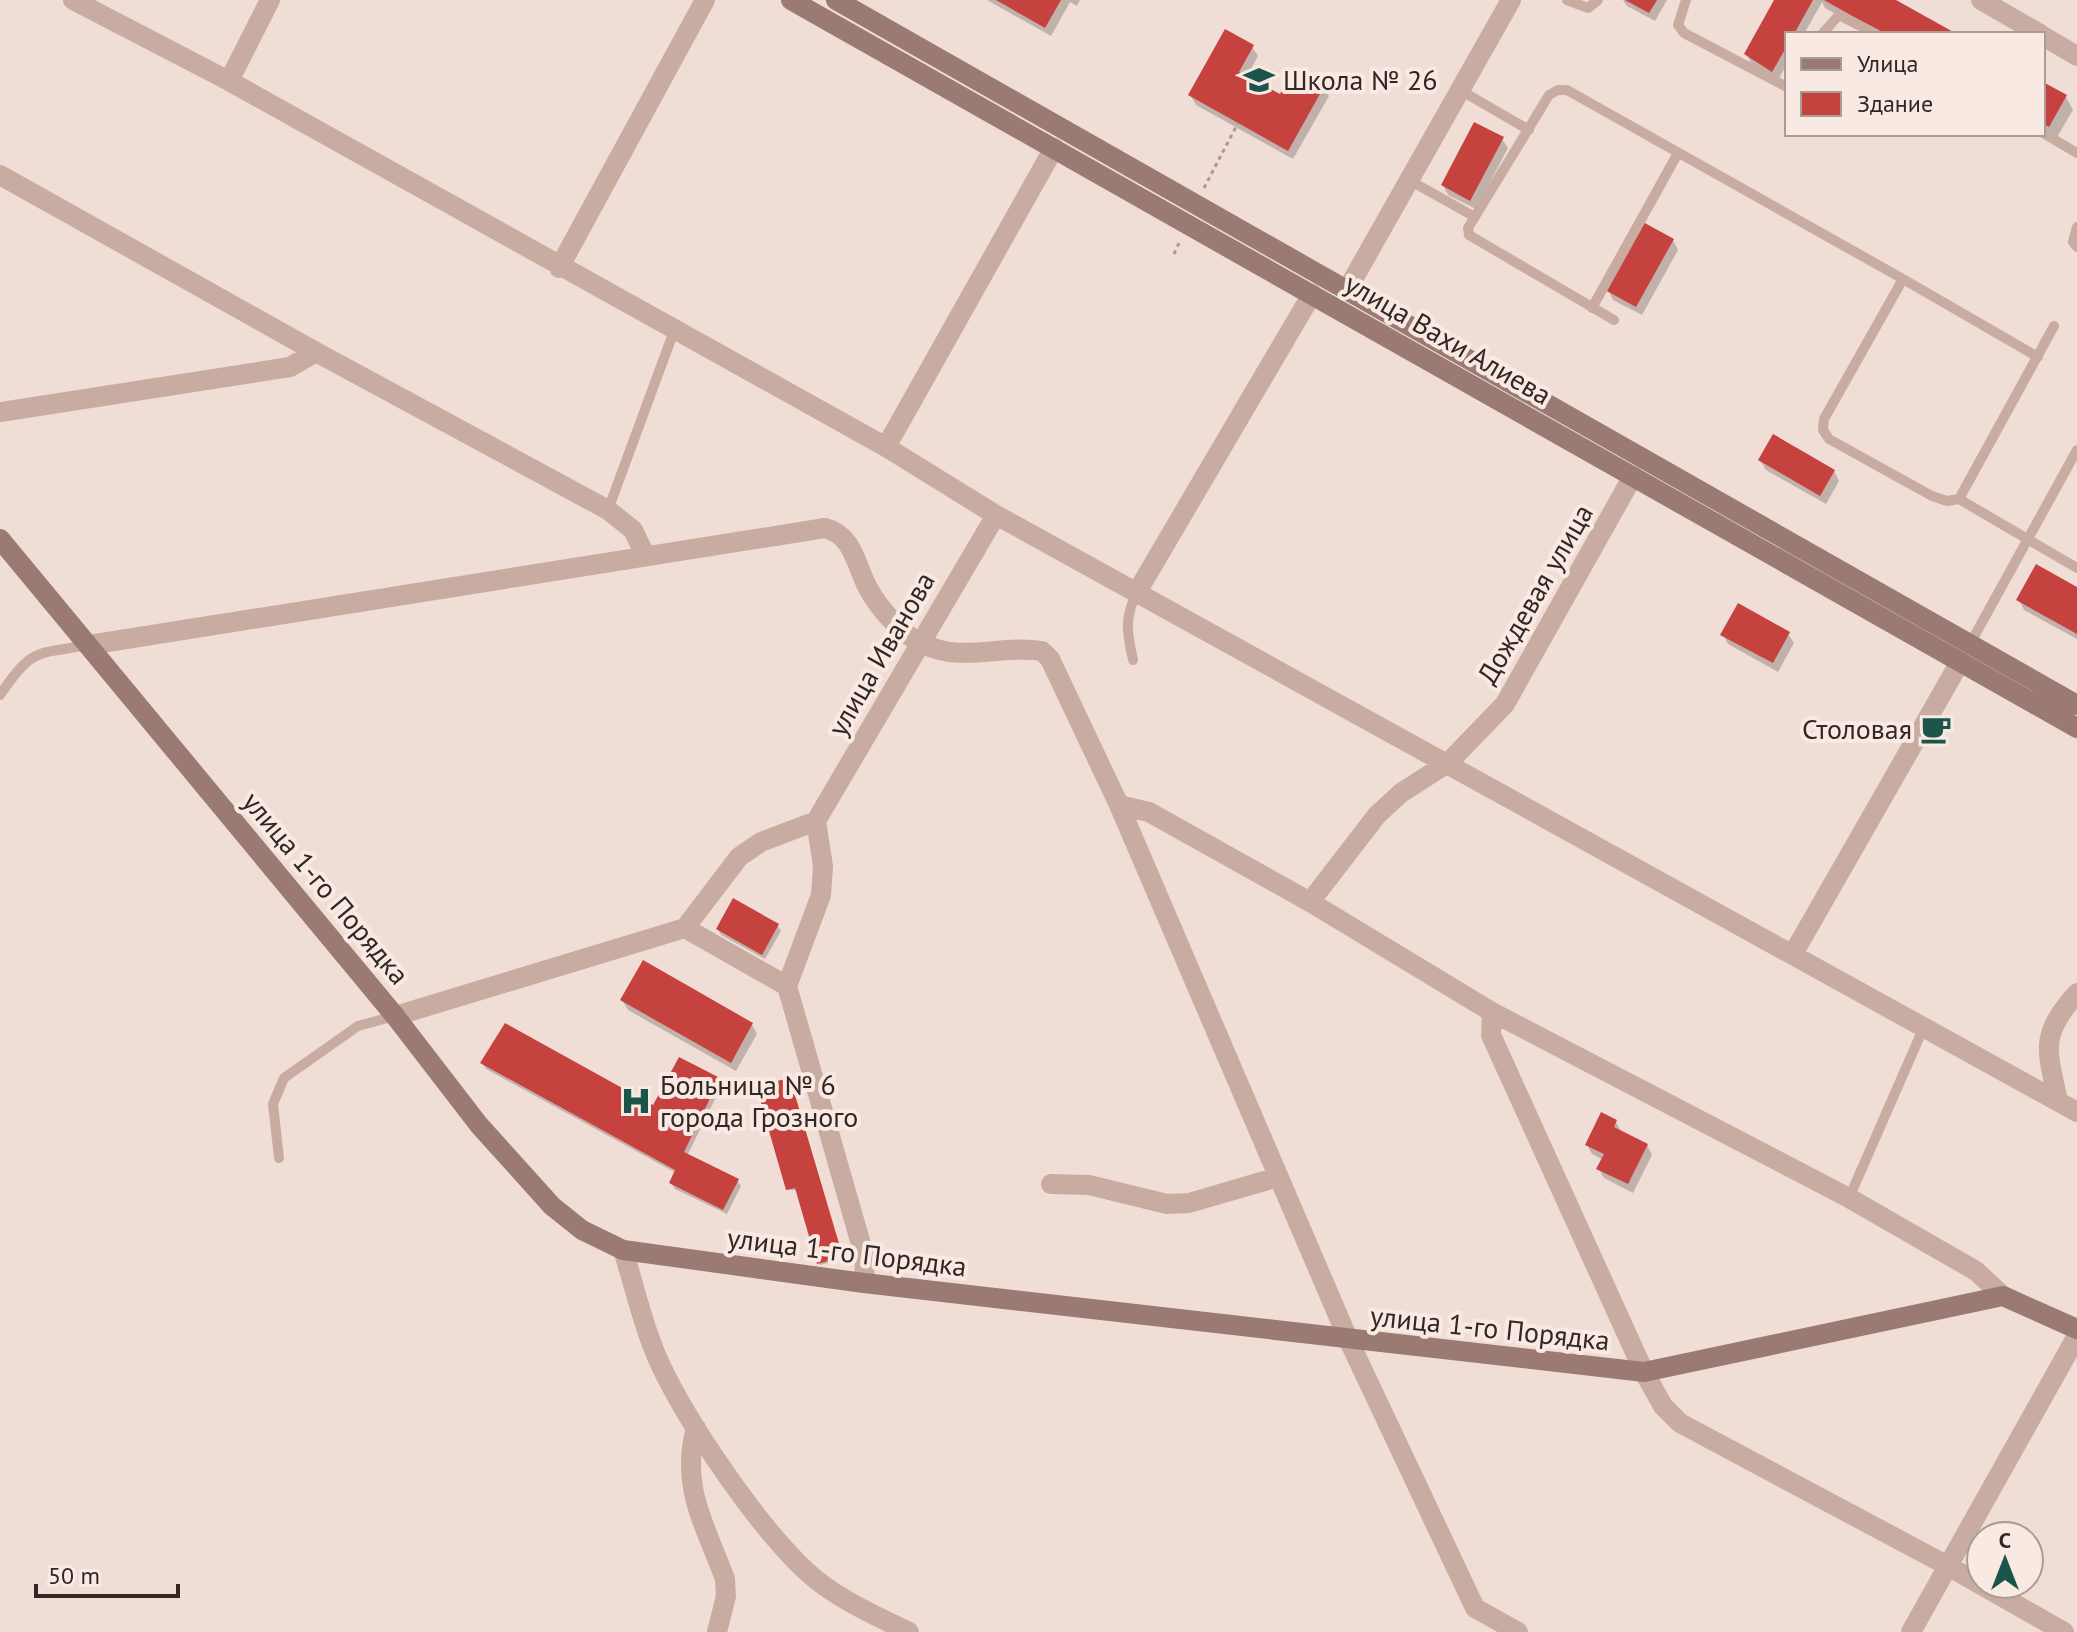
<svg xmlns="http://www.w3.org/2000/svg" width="2077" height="1632" font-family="'PT Sans',sans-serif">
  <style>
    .shadow { fill: #0003 }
    .building { fill: #c6423e }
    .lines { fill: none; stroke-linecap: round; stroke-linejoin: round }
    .path { stroke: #b4958d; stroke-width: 3; stroke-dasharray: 4 4; stroke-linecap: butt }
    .lane { stroke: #c8aca2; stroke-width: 10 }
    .street { stroke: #c8aca2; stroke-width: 20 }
    .secondary { stroke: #9b7a74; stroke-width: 20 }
    .labels { text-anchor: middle; stroke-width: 8; stroke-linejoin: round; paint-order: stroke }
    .poi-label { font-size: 28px; fill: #332625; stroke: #f8e9e2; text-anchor: start }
    .street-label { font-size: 28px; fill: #332625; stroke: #f8e9e2 }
  </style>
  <rect width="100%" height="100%" fill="#f0ded6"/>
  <path class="shadow" d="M987 0H1080L1077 6 1070 2 1051 36Z
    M1623 0H1667L1655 21 1627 6Z
    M1776 0H1892L1953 34H1871L1825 8 1822 2 1804 34H1787V64L1778 80 1752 64 1746 54Z
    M1252 47 1258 56 1246 78 1281 97 1323 86 1329 96 1293 159 1196 105 1190 95Z
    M2043 84 2066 97 2073 110 2056 139 2043 131Z
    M1502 139 1508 148 1476 209 1448 195 1443 185Z
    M1673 240 1678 250 1642 315 1613 300 1608 290Z
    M1760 460 1834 471 1839 481 1826 504 1766 470Z
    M2077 589V639L2024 610 2019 600Z
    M1723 634H1788L1794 643 1778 672 1728 644Z
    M777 925 781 931 765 959 721 935 718 929Z
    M622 1000 752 1025 757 1034 736 1071 628 1010Z
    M482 1063 654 1107 719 1079 722 1085 687 1156 737 1180 741 1186 727 1214 675 1189 671 1183 676 1173 486 1069Z
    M791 1083 843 1259 820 1265 798 1190H788L758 1087Z
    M1616 1122 1621 1131 1647 1145 1652 1155 1633 1193 1604 1178 1599 1169 1603 1160 1592 1154 1587 1145Z"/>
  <path class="building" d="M996 0H1061L1045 28Z
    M1625 0H1657L1649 13Z
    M1774 0H1813L1794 34H1787V46L1772 72 1744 54Z
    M1824 0H1896L1957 34H1884Z
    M1225 29 1254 45 1239 72 1280 94 1295 68 1325 85 1288 151 1188 95Z
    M2043 82 2067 95 2049 127 2043 124Z
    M1474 122 1504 137 1470 201 1441 185Z
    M1643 222 1674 239 1636 307 1605 290Z
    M1773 434 1835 470 1820 496 1758 460Z
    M2036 564 2077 587V634L2016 600Z
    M1738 603 1790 632 1773 663 1720 635Z
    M733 898 779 924 762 955 716 929Z
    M643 960 753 1023 731 1063 620 1000Z
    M505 1023 653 1105 679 1057 720 1078 684 1152 739 1179 723 1210 669 1183 675 1170 480 1063Z
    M790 1078 843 1257 817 1264 795 1188 786 1190 756 1086Z
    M1601 1112 1617 1120 1614 1127 1648 1144 1628 1184 1596 1169 1604 1154 1585 1145Z"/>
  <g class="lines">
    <path class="path" d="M1204 188 1238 123
      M1174 254 1179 243"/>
    <path class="lane" d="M1567 0 1588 8 1598 0
      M1686 0 1678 25 1684 33 1787 87
      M1822 34 1839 15 1876 34
      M1460 90 1529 130
      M2043 133 2077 153
      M1409 180 1475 217
      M2077 227 2073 242 2077 247
      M1903 279 2038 357
      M1592 308 1678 153
      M1614 320 1469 235 1468 228 1549 95 1558 90H1567L1903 279 1824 419 1823 430 1829 439 1932 496 1947 501 1959 499 2054 326
      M1959 499 2077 568
      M608 510 674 331
      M1970 644 2077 450
      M1133 660C1127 632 1124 618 1137 592
      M0 695C32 648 35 654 89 645
      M279 1158 273 1104 284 1078 358 1026 395 1016
      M1849 1198 1923 1029"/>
    <path class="street" d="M73 0 229 81 886 447 996 515 2077 1112
      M1981 0 2040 34
      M2043 36 2077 56
      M229 81 270 0
      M0 175 316 352 608 510 633 530 645 555
      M559 268 705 0
      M1347 290 1511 0
      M0 412 290 367 316 352
      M886 447 1054 148
      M1137 592 1312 294
      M89 645 825 528C854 535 856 567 869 590 880 609 901 634 921 643 962 664 1000 644 1042 651L1050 659 1119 805 1349 1341 1475 1608 1518 1632
      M1119 805 1149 812 1310 902 1492 1012 1849 1198 1976 1271 2003 1296
      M1310 902 1377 815 1401 793 1449 762 1505 704 1633 476
      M685 928 739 857 761 842 816 821 996 515
      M1793 954 1960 662
      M787 986 821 895 823 866 816 821
      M1492 1012 1491 1035 1644 1372 1663 1406 1680 1423 1948 1566 2064 1632
      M395 1016 685 928 787 986 865 1258 864 1283
      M2058 1101C2047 1049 2039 1036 2077 993
      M1051 1184 1089 1185 1167 1204 1189 1203 1278 1177
      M623 1250C635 1288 644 1330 661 1366 689 1425 757 1525 805 1570 833 1597 874 1615 909 1632
      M696 1428C680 1486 705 1525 725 1579L726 1596 717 1632
      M1911 1632 2077 1336"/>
    <path class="secondary" d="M791 0 2077 728
      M836 0 2077 705
      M0 539 395 1016 479 1125 552 1206 582 1230 623 1250 864 1283 1644 1372 2003 1296 2077 1329"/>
  </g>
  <defs>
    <g id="school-bare" transform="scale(2.4)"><path d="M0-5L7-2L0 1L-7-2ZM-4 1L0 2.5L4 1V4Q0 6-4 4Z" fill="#1b544b" stroke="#f8e9e2" stroke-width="2.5" paint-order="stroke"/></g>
    <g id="cafe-bare" transform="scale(2.4)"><path d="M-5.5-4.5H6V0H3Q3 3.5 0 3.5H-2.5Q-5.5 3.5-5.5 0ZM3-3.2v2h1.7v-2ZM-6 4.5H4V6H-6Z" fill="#1b544b" stroke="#f8e9e2" stroke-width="2.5" paint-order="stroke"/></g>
    <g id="hospital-bare" transform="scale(2.4)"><path d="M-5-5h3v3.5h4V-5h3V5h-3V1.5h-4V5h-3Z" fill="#1b544b" stroke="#f8e9e2" stroke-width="2.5" paint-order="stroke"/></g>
  </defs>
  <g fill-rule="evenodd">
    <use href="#school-bare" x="1259" y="80"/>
    <use href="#cafe-bare" x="1936" y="729"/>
    <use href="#hospital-bare" x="636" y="1101"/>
  </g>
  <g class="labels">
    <g class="poi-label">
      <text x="1283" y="90">Школа № 26</text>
      <text x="1912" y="739" text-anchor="end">Столовая</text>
      <text x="660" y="1095">Больница № 6<tspan x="660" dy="32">города Грозного</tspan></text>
    </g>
    <g class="street-label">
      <text transform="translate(1448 339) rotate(30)" y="10">улица Вахи Алиева</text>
      <text transform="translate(1535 594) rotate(-60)" y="10">Дождевая улица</text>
      <text transform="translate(881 654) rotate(-60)" y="10">улица Иванова</text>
      <text transform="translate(326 888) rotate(50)" y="10">улица 1-го Порядка</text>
      <text transform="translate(847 1252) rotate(7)" y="10">улица 1-го Порядка</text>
      <text transform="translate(1490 1328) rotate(6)" y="10">улица 1-го Порядка</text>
    </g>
  </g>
  <rect x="1785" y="32" width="260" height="104" fill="#f8e9e2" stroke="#a99b96" stroke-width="2"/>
  <rect x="1801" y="58" width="40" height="12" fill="#9b7a74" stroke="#a99b96" stroke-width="2"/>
  <text x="1857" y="72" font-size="24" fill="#332625">Улица</text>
  <rect x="1801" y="92" width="40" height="24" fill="#c6423e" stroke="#a99b96" stroke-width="2"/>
  <text x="1857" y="112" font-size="24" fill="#332625">Здание</text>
  <g transform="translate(2005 1560)"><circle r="38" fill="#f8e9e2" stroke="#a99b96" stroke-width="2"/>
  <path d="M0-6L14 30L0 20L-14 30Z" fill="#1b544b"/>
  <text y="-12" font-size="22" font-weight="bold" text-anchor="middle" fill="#332625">С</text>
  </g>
  <path d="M36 1584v12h142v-12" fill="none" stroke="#332625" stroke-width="4"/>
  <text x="48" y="1584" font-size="24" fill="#332625" stroke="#f8e9e2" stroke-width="6" paint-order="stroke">50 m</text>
</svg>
